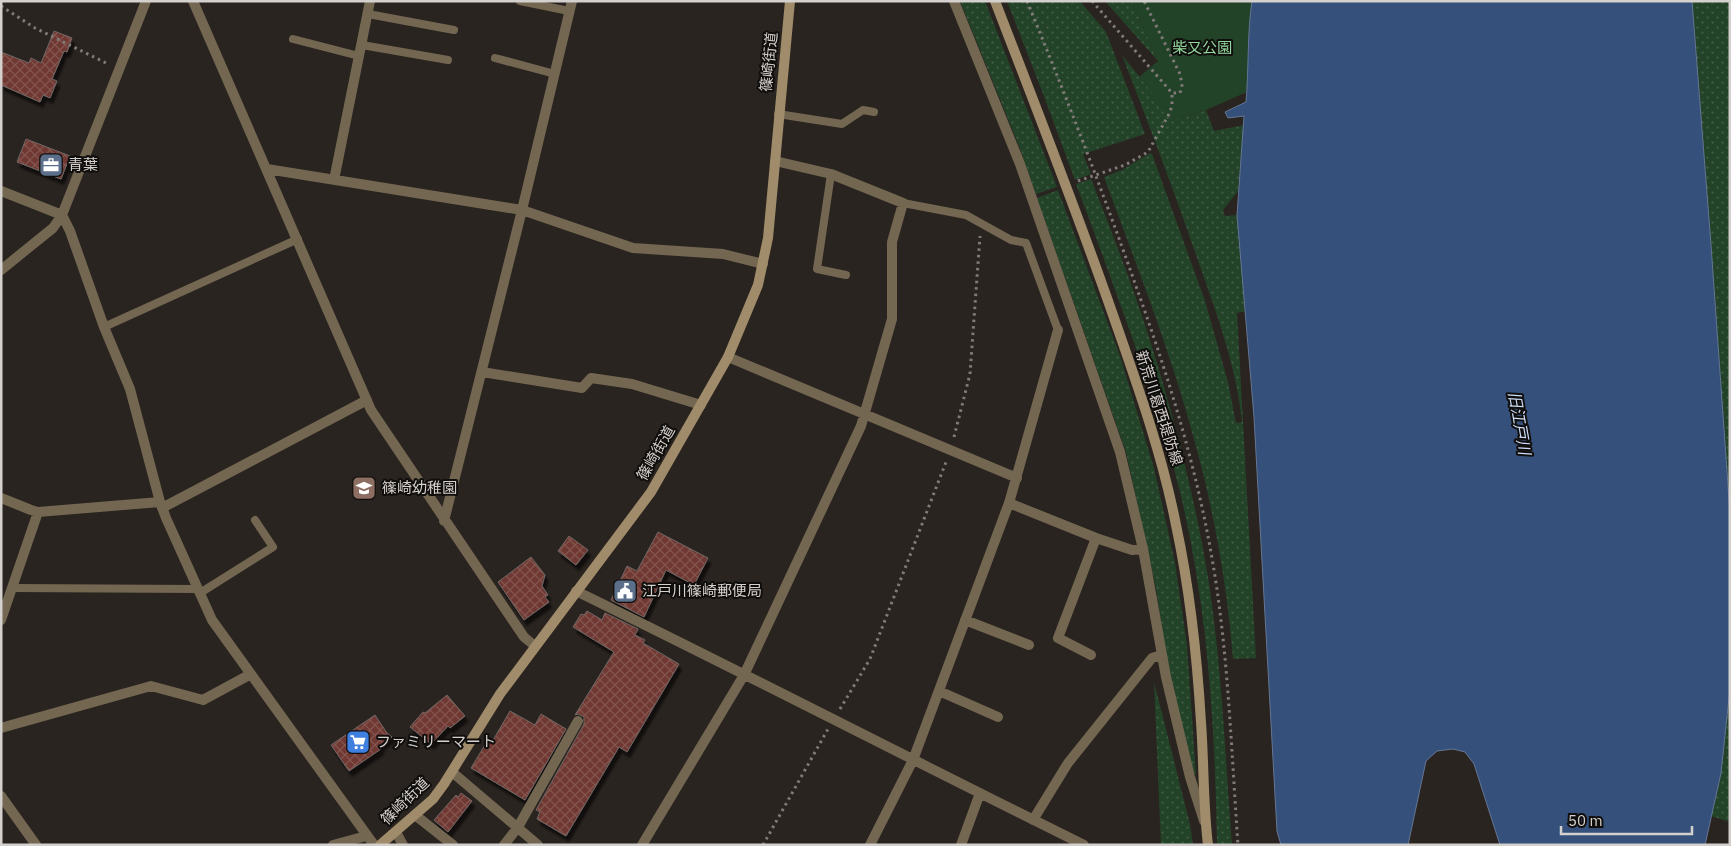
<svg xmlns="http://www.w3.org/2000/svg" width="1731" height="846" font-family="'IBM Plex Sans','Noto Sans JP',sans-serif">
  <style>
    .grass { fill: url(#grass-dots) }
    .green { fill: #234328 }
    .water { fill: #35507b; stroke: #657694 }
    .building { fill: url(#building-cross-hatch); stroke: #6f6765; filter: url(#shadow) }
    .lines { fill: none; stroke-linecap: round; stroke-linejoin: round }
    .path { stroke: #807b78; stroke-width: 3; stroke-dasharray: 2.5 4; stroke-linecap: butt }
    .lane { stroke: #736752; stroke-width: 8 }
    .street { stroke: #736752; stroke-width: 10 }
    .secondary { stroke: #a08c6a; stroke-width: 10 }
    .labels { text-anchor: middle; stroke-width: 4; stroke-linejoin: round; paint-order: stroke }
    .park-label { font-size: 15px; fill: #94d89d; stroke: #100e0c }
    .street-label { font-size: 15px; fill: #d4d0cd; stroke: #100e0c }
    .poi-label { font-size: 15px; fill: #d4d0cd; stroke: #100e0c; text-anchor: start }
    .water-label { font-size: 16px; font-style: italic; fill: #cadcf8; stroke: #100e0c }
  </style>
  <defs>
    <pattern id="grass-dots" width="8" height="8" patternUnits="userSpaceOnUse" patternTransform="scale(1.25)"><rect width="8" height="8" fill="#234328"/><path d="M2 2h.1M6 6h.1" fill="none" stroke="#425d46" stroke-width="1.8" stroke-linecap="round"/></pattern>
    <pattern id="building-cross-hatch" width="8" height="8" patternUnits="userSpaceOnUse" patternTransform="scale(1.25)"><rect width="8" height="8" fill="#6f3832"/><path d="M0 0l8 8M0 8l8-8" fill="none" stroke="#83544e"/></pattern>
    <filter id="shadow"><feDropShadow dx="3" dy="5.5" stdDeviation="1" flood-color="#0009"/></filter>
  </defs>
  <rect width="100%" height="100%" fill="#2a2420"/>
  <path class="grass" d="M960 1H985L1057 187 1036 194 1019 146Z
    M1007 1H1080L1106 32 1145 134 1083 154 1091 174 1075 180 1042 91Z
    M1105 1H1132L1158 61Z
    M1692 1H1730V514L1711 245Z
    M1122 55 1174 119 1206 110 1214 131 1244 125 1238 191 1223 210 1225 216 1237 215 1246 311 1237 313 1256 658 1233 659C1227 585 1214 511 1194 439 1170 350 1136 264 1104 177L1122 170 1150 153 1152 154 1205 301 1228 382 1236 423 1242 422C1237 371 1219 320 1202 272 1177 199 1150 127 1122 55Z
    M1091 179C1110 228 1130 278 1146 328 1172 409 1194 493 1208 577 1222 666 1225 756 1232 845H1217C1215 726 1208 608 1180 492 1164 427 1142 364 1119 301 1105 262 1091 223 1076 184Z
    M1058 190 1120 356 1154 468 1175 563 1187 645 1196 775 1194 774 1168 670 1156 588 1126 452 1037 198Z
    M1154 682 1190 824 1193 845H1161Z
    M1730 688V822L1711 816 1721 773Z"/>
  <path class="green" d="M1132 1H1252C1248 31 1250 61 1247 92L1206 110 1174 119 1139 77 1158 61Z"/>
  <path class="water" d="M1252 1H1692L1711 245 1730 514V688L1721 773 1705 845H1500L1474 764 1465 752 1453 749 1437 751 1426 761 1408 845H1281L1277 831 1254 417 1237 215 1244 116 1228 118 1225 112 1246 102C1249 68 1247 35 1252 1Z"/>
  <path class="building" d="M54 31 72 38 67 52 64 51 52 79 57 81 50 98 43 95 40 102 1 85V52L29 63 31 58 41 63Z
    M26 139 70 156 61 179 17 162Z
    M658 532 708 558 694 585 666 570 644 617 611 600 627 566 637 571Z
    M569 536 588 550 576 565 558 551Z
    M531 557 545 575 542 586 548 595 545 597 549 602 524 620 498 582Z
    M587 611 602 620 605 613 638 629 635 635 645 640 643 643 679 664 627 752 619 747 566 836 537 819 540 812 536 810 584 724V717L578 714 575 715 614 652 573 627 581 614 584 615Z
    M447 695 465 716 450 728 448 726 431 744 410 727 423 712 425 713Z
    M510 711 535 725 541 714 566 729 525 800 471 768 488 740 492 742Z
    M375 715 387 733 392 737 380 746 381 749 349 771 331 745Z
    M461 793 472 801 448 832 434 820 456 795 458 797Z"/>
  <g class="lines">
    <path class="path" d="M1027 1C1066 96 1103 192 1137 289 1167 373 1194 459 1210 547 1228 643 1231 747 1238 845
      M1092 1 1172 93H1180L1182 85 1180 74 1144 1
      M1 6 35 28 108 64
      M1078 181 1125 165 1148 152 1169 114 1172 106V93
      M954 437 970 374 980 236
      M840 709 870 659 946 462
      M763 845 828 729"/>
    <path class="lane" d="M520 1 569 11
      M368 14 454 30
      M293 39 359 56
      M362 45 448 60
      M495 58 555 74
      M778 114 842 124 863 110 874 112
      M831 174 817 269 846 275
      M903 203 966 215 1011 240 1026 243 1058 330
      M104 327 298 239
      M12 588 198 589
      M200 593 273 547 255 520"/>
    <path class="street" d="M193 1 371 410 524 637 535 646
      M954 1 1020 164 1120 452 1143 549 1166 677 1190 777 1204 821
      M267 169 522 210 633 248 723 254 763 264
      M334 180 370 1
      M1 191 62 215 70 231 104 327 130 389 160 502 166 518 212 620 374 845
      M1 270 53 228 62 215 146 1
      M728 357 1017 478
      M482 372 582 388 591 378 632 384 701 405
      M1 498 31 510 38 512 160 502
      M1009 503 1096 538 1132 550 1143 549
      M162 508 367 400
      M444 521 522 210 572 1
      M576 591C746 674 914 761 1084 845
      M1 620 38 512
      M965 620 1029 645
      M1091 655 1058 638 1096 538
      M939 691 998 717
      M1 728 151 686 203 700 251 674
      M452 772 538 845
      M1 796 36 845
      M415 815 453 845
      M1033 820 1068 763 1152 658 1161 655
      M396 832 403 845
      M333 845 366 836
      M504 845 518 827 578 721
      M642 845 744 675 861 426 892 319V242L903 203 831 174 775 161
      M870 845 913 760 1009 503 1058 330
      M961 845 980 793"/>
    <path class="secondary" d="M995 1C1035 105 1076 209 1113 315 1137 384 1162 453 1176 525 1190 590 1197 655 1201 722 1204 763 1203 804 1208 845
      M380 845 433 799 444 784 500 694 651 492 728 357 758 285 768 238 790 1"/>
  </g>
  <defs>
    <g id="office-square" transform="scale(1.25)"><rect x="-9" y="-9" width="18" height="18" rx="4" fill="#5c6f8a" stroke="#100e0c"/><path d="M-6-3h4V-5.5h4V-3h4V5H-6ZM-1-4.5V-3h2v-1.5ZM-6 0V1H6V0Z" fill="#fff"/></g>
    <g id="school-square" transform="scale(1.25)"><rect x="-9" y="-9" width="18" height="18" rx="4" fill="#8d6e63" stroke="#100e0c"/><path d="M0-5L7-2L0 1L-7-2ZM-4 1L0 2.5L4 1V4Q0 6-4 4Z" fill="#fff"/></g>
    <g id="civic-square" transform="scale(1.25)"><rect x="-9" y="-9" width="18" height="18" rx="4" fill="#5c6f8a" stroke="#100e0c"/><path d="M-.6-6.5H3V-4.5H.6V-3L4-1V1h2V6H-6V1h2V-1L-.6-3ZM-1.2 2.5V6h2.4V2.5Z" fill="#fff"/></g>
    <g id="supermarket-square" transform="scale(1.25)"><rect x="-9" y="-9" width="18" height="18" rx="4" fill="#3f7fe0" stroke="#100e0c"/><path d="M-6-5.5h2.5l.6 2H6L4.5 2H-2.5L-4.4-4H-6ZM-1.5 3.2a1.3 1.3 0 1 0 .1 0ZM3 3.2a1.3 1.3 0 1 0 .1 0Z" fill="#fff"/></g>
  </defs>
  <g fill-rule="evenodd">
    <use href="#office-square" x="51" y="165"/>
    <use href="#school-square" x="364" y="488"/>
    <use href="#civic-square" x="625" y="591"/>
    <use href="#supermarket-square" x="358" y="742"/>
  </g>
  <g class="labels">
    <g class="park-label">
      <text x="1202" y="53">柴又公園</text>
    </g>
    <g class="street-label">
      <text transform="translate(769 62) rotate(-84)" y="5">篠崎街道</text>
      <text transform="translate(1159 408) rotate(72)" y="5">新荒川葛西堤防線</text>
      <text transform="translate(656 453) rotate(-60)" y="5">篠崎街道</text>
      <text transform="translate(405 801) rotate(-44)" y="5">篠崎街道</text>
    </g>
    <g class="poi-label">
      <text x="68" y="170">青葉</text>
      <text x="382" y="493">篠崎幼稚園</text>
      <text x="642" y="596">江戸川篠崎郵便局</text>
      <text x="376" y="747">ファミリーマート</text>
    </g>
    <g class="water-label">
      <text transform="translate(1520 423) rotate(80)" y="6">旧江戸川</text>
    </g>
  </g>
  <rect width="1731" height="846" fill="none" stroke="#d4d0cd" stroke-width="5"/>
  <path d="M1561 826v8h131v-8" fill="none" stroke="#d4d0cd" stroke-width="2.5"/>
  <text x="1568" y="826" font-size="15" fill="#d4d0cd" stroke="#100e0c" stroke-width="4" paint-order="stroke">50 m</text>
</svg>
